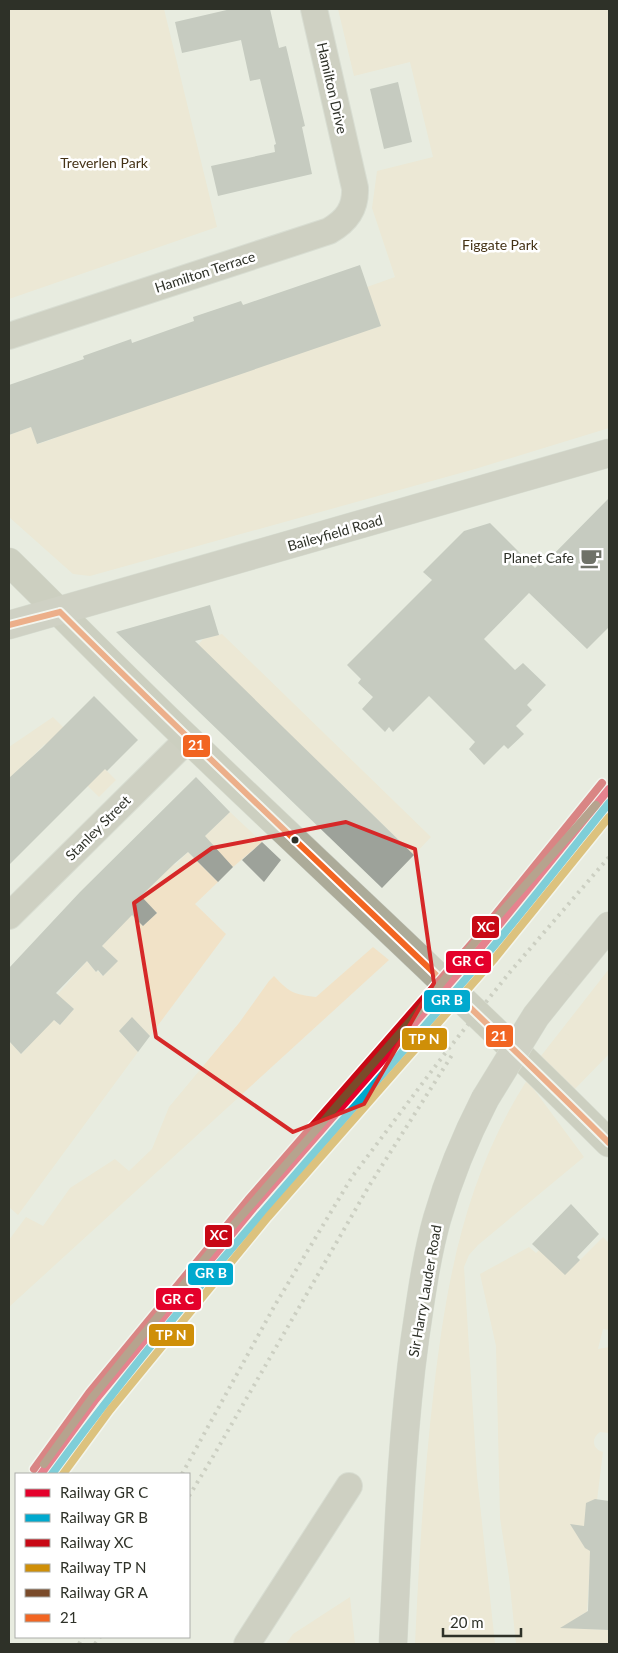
<svg xmlns="http://www.w3.org/2000/svg" width="618" height="1653" font-family="Lato,sans-serif">
  <style>
    .green { fill: #f1e2c7 }
    .building { fill: #9da29a }
    .lines { fill: none; stroke-linecap: round; stroke-linejoin: round }
    .street-casing { stroke: #c6cac0; stroke-width: 28 }
    .secondary-casing { stroke: #c6cac0; stroke-width: 29 }
    .primary-casing { stroke: #c6cac0; stroke-width: 29 }
    .street { stroke: #afad9e; stroke-width: 26 }
    .secondary { stroke: #acab99; stroke-width: 28 }
    .primary { stroke: #b1b0a2; stroke-width: 28 }
    .rail { stroke: #abab9e; stroke-width: 4; stroke-dasharray: 2.5 5; stroke-linecap: butt }
    .primary-bridge-casing { stroke: #c6cac0; stroke-width: 29; stroke-linecap: butt }
    .primary-bridge { stroke: #b1b0a2; stroke-width: 28 }
    .bus-1-casing { stroke: #fff; stroke-width: 10 }
    .bus-1 { stroke: #f26522; stroke-width: 6 }
    .rail-1-casing { stroke: #fff; stroke-width: 11 }
    .rail-2-casing { stroke: #fff; stroke-width: 11 }
    .rail-3-casing { stroke: #fff; stroke-width: 11 }
    .rail-4-casing { stroke: #fff; stroke-width: 11 }
    .rail-5-casing { stroke: #fff; stroke-width: 11 }
    .rail-1 { stroke: #e4002b; stroke-width: 8 }
    .rail-2 { stroke: #00a9ce; stroke-width: 8 }
    .rail-3 { stroke: #c80815; stroke-width: 8 }
    .rail-4 { stroke: #cf8f08; stroke-width: 8 }
    .rail-5 { stroke: #7a4b2a; stroke-width: 8 }
    .marked { fill: none; stroke: #d62828; stroke-width: 4; stroke-linejoin: round }
    .bus-dot { fill: #2e3128; stroke: #fff; stroke-width: 2 }
    .labels { text-anchor: middle; stroke-width: 5; stroke-linejoin: round; paint-order: stroke }
    .street-label { font-size: 14px; fill: #2e3128; stroke: #fff }
    .park-label { font-size: 14px; fill: #443216; stroke: #fff }
    .poi-label { font-size: 14px; fill: #2e3128; stroke: #fff; text-anchor: end }
    .line-badge { stroke: #fff; stroke-width: 2 }
    .badge-label { font-size: 14px; text-anchor: middle; font-weight: bold; fill: #fff }
  </style>
  <rect width="100%" height="100%" fill="#e8ece0"/>
  <path class="green" d="M9 9H164L217 227 9 299Z
    M338 9H609V428L475 469 90 576 73 574 9 517V435L31 427 38 444 56 438 50 421 366 318 370 330 381 326 367 287 395 277 372 208 377 171 433 157 410 62 354 76Z
    M222 634 431 837 414 855 198 645 203 639Z
    M53 717 116 780 99 797 45 744 32 757 39 764 13 790 9 786V747Z
    M230 812 262 842 233 867 204 837Z
    M160 849 175 865 188 852 218 882 195 904 226 934 150 1036 132 1018 119 1031 138 1052 18 1215 9 1207V1044L10 1042 21 1054 29 1046 17 1034 54 1020 60 1025 74 1009 57 995 87 961 96 972 98 971 103 976 117 961 102 946 108 939 127 910 143 926 157 913 141 896 155 882 142 867Z
    M373 947 389 960 9 1307V1240L26 1217 43 1226 70 1188 115 1159 129 1171 152 1149 169 1107 239 1023 269 981 274 976C290 993 293 994 316 997Z
    M609 969V1054L572 1092 537 1061Z
    M527 1080 584 1157 478 1245 469 1255 464 1267 477 1476 495 1644H415C419 1559 424 1473 434 1388 447 1277 466 1176 527 1080Z
    M603 1237 609 1243V1330L603 1329 598 1349 609 1347V1433L600 1432C591 1438 592 1449 603 1452L597 1500 589 1502 595 1519 609 1521V1528L592 1526C586 1535 576 1545 591 1551L587 1613H584L579 1618 587 1629 609 1630V1644H516L509 1577 500 1518 496 1346 480 1274 529 1247 536 1253 545 1244 570 1270Z
    M350 1597 355 1644H286L293 1634Z"/>
  <path class="building" d="M231 9H270L279 48 286 46 305 126 302 127 312 174 218 196 211 166 275 152 274 145 276 144 260 79 250 81 241 40 182 53 175 22Z
    M398 82 412 142 384 149 370 89Z
    M360 265 381 326 37 444 31 427 9 435V385L84 359 83 356 131 339 132 343 194 321 193 317 241 301 243 305Z
    M609 498V627L587 649 529 593 484 639 515 670 523 663 546 685 527 705 532 710 516 726 524 734 508 749 504 745 484 765 469 749 475 742 429 696 393 732 389 727 385 732 362 709 373 697 358 683 361 679 347 665 432 580 423 572 464 531 490 523 535 568 542 561 544 564Z
    M210 605 219 635 195 641 414 855 382 888 116 632Z
    M94 696 138 740 107 771 105 769 9 865V778L42 748Z
    M196 777 230 812 205 836 233 867 218 882 188 852 174 864 141 896 157 913 143 926 132 915 102 946 118 961 103 976 98 970 96 972 87 961 56 993 74 1009 60 1025 54 1020 21 1054 9 1041V968L80 892Z
    M262 842 281 860 264 882 242 860Z
    M132 1017 150 1036 138 1052 119 1031Z
    M571 1204 599 1234 577 1257 580 1260 565 1275 532 1244Z
    M595 1499 609 1501V1630L560 1628 588 1611 590 1551 585 1548 570 1524 584 1526 586 1503Z"/>
  <g class="lines">
    <g class="street-casing">
      <path id="street" d="M9 336 329 231C347 221 356 208 355 188L314 9
        M9 916 188 739
        M247 1644 349 1486"/>
    </g>
    <g class="secondary-casing">
      <path id="secondary" d="M9 562C69 621 127 681 188 739 328 874 472 1005 609 1143"/>
    </g>
    <g class="primary-casing">
      <path id="primary" d="M9 625 609 453
        M560 986 609 926
        M393 1644C398 1541 401 1441 415 1338 421 1298 426 1258 437 1219 449 1177 465 1138 485 1099"/>
    </g>
    <use href="#street" class="street"/>
    <use href="#secondary" class="secondary"/>
    <use href="#primary" class="primary"/>
    <path class="rail" d="M182 1474 275 1305 352 1177 446 1052 510 972 609 857
      M189 1496 211 1460 369 1186 454 1052
      M79 1644 83 1637
      M95 1644 100 1637"/>
    <g class="primary-bridge-casing">
      <path id="primary-bridge" d="M485 1099 536 1016 560 986"/>
    </g>
    <use href="#primary-bridge" class="primary-bridge"/>
    <g class="bus-1-casing">
      <path id="bus-1" d="M60 612C240 792 428 963 609 1143
        M9 625 60 612"/>
    </g>
    <use href="#bus-1" class="bus-1"/>
    <g class="rail-1-casing">
      <path id="rail-1" d="M41 1474 96 1399 255 1206 482 946 609 789"/>
    </g>
    <g class="rail-2-casing">
      <path id="rail-2" d="M52 1474C186 1291 341 1125 488 953 529 904 569 853 609 803"/>
    </g>
    <g class="rail-3-casing">
      <path id="rail-3" d="M34 1469 89 1393 248 1200 475 940 602 783"/>
    </g>
    <g class="rail-4-casing">
      <path id="rail-4" d="M63 1474 110 1410 268 1217 495 958 609 817"/>
    </g>
    <g class="rail-5-casing">
      <path id="rail-5" d="M44 1464 91 1399 211 1251 411 1020 476 941 596 805"/>
    </g>
    <use href="#rail-1" class="rail-1"/>
    <use href="#rail-2" class="rail-2"/>
    <use href="#rail-3" class="rail-3"/>
    <use href="#rail-4" class="rail-4"/>
    <use href="#rail-5" class="rail-5"/>
  </g>
  <path d="M0 0H618V1653H0ZM346 822 415 849 434 983 364 1104 293 1132 156 1037 134 903 212 848Z" fill="#e8ece0" fill-opacity=".55" fill-rule="evenodd"/>
  <path class="marked" d="M346 822 415 849 434 983 364 1104 293 1132 156 1037 134 903 212 848Z"/>
  <defs>
    <g id="cafe-bare" transform="scale(1.725)"><path d="M-5.5-4.5H6V0H3Q3 3.5 0 3.5H-2.5Q-5.5 3.5-5.5 0ZM3-3.2v2h1.7v-2ZM-6 4.5H4V6H-6Z" fill="#6f7268" stroke="#fff" stroke-width="2.5" paint-order="stroke"/></g>
  </defs>
  <g fill-rule="evenodd">
    <use href="#cafe-bare" x="591" y="558"/>
  </g>
  <circle class="bus-dot" cx="295" cy="840" r="4.5"/>
  <g class="labels">
    <g class="street-label">
      <text transform="translate(332 88) rotate(77)" y="5">Hamilton Drive</text>
      <text transform="translate(205 272) rotate(-18)" y="5">Hamilton Terrace</text>
      <text transform="translate(335 533) rotate(-16)" y="5">Baileyfield Road</text>
      <text transform="translate(98 828) rotate(-45)" y="5">Stanley Street</text>
      <text transform="translate(425 1291) rotate(-80)" y="5">Sir Harry Lauder Road</text>
    </g>
    <g class="park-label">
      <text x="104" y="168">Treverlen Park</text>
      <text x="500" y="250">Figgate Park</text>
    </g>
    <g class="poi-label">
      <text x="574" y="563">Planet Cafe</text>
    </g>
  </g>
  <g class="line-badge">
    <rect x="182" y="734" width="29" height="24" rx="5" fill="#f26522"/>
    <rect x="471" y="915" width="29" height="24" rx="5" fill="#c80815"/>
    <rect x="445" y="950" width="47" height="24" rx="5" fill="#e4002b"/>
    <rect x="423" y="989" width="48" height="24" rx="5" fill="#00a9ce"/>
    <rect x="485" y="1024" width="29" height="24" rx="5" fill="#f26522"/>
    <rect x="401" y="1027" width="47" height="24" rx="5" fill="#cf8f08"/>
    <rect x="204" y="1224" width="29" height="24" rx="5" fill="#c80815"/>
    <rect x="187" y="1262" width="47" height="24" rx="5" fill="#00a9ce"/>
    <rect x="155" y="1287" width="47" height="24" rx="5" fill="#e4002b"/>
    <rect x="148" y="1323" width="47" height="24" rx="5" fill="#cf8f08"/>
  </g>
  <g class="badge-label">
    <text x="196" y="750">21</text>
    <text x="486" y="932">XC</text>
    <text x="468" y="966">GR C</text>
    <text x="447" y="1005">GR B</text>
    <text x="499" y="1041">21</text>
    <text x="424" y="1044">TP N</text>
    <text x="219" y="1240">XC</text>
    <text x="211" y="1278">GR B</text>
    <text x="178" y="1304">GR C</text>
    <text x="171" y="1340">TP N</text>
  </g>
  <rect width="618" height="1653" fill="none" stroke="#2e3128" stroke-width="20"/>
  <rect x="15" y="1473" width="175" height="165" fill="#ffffff" stroke="#abada9"/>
  <rect x="25" y="1489" width="25" height="8" fill="#e4002b" stroke="#abada9"/>
  <text x="60" y="1498" font-size="15" fill="#2e3128">Railway GR C</text>
  <rect x="25" y="1514" width="25" height="8" fill="#00a9ce" stroke="#abada9"/>
  <text x="60" y="1523" font-size="15" fill="#2e3128">Railway GR B</text>
  <rect x="25" y="1539" width="25" height="8" fill="#c80815" stroke="#abada9"/>
  <text x="60" y="1548" font-size="15" fill="#2e3128">Railway XC</text>
  <rect x="25" y="1564" width="25" height="8" fill="#cf8f08" stroke="#abada9"/>
  <text x="60" y="1573" font-size="15" fill="#2e3128">Railway TP N</text>
  <rect x="25" y="1589" width="25" height="8" fill="#7a4b2a" stroke="#abada9"/>
  <text x="60" y="1598" font-size="15" fill="#2e3128">Railway GR A</text>
  <rect x="25" y="1614" width="25" height="8" fill="#f26522" stroke="#abada9"/>
  <text x="60" y="1623" font-size="15" fill="#2e3128">21</text>
  <path d="M443 1628v8h78v-8" fill="none" stroke="#2e3128" stroke-width="2.5"/>
  <text x="450" y="1628" font-size="15" fill="#2e3128" stroke="#ffffff" stroke-width="4" paint-order="stroke">20 m</text>
</svg>
